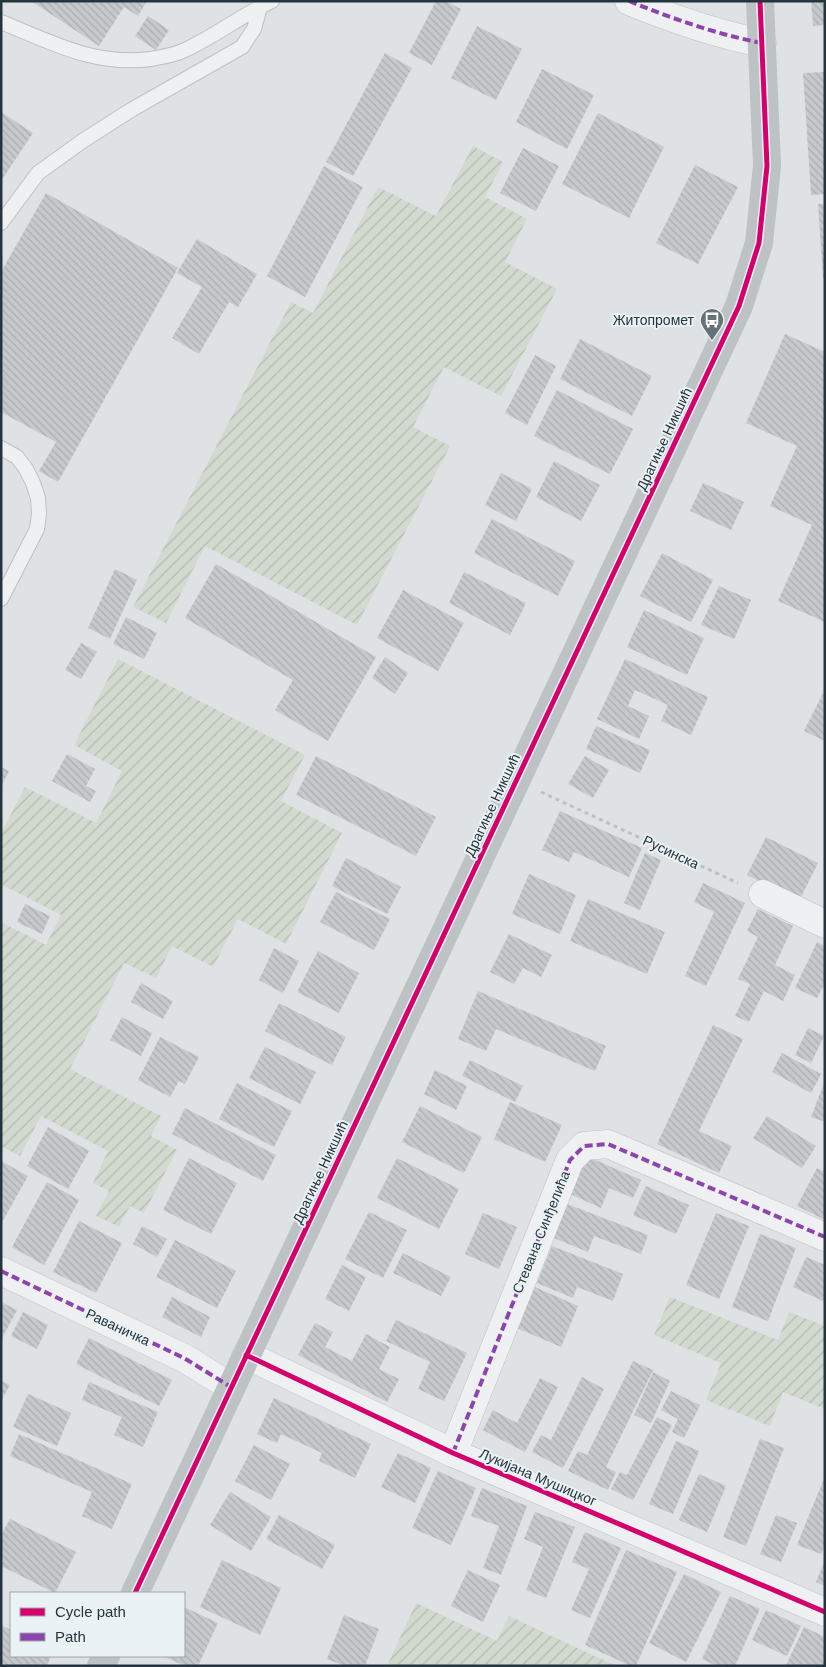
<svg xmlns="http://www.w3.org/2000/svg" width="826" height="1667" font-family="Arial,sans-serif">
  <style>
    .garden { fill: url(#garden-furrows) }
    .building { fill: url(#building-back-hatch) }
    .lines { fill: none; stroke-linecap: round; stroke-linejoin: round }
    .lane-casing { stroke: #bdc0c2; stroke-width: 16 }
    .street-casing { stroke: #bdc0c2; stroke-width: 29 }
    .path { stroke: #bdc1c3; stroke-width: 3; stroke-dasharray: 4 4; stroke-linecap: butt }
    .lane { stroke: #eef0f1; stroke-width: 14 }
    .street { stroke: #eef0f1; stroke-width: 28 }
    .secondary { stroke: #bdc2c4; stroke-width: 28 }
    .quiet { stroke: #8e44ad; stroke-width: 4; stroke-dasharray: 8 4; stroke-linecap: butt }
    .cycleway-casing { stroke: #ebf2f5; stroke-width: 8 }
    .cycleway { stroke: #d6006c; stroke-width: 5 }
    .labels { text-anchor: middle; stroke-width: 4; stroke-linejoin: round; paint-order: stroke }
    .poi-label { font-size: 14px; fill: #25353e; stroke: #ebf2f5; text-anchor: end }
    .street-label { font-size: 14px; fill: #25353e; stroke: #ebf2f5 }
  </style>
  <defs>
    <pattern id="garden-furrows" width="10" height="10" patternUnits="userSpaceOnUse" patternTransform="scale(1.25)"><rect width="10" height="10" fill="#d2d9ce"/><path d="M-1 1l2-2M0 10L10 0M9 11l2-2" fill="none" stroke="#b4bbb2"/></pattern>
    <pattern id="building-back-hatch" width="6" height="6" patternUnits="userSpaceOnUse" patternTransform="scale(1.25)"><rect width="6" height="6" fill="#c7cacc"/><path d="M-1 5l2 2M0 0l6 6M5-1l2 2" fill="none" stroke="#abaeb0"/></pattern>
  </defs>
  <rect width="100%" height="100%" fill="#dfe2e4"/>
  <path class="garden" d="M473 146 503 162 485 197 527 219 505 262 557 289 501 396 444 367 413 427 450 446 357 625 205 546 166 623 133 607 291 302 313 313 378 187 436 216Z
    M118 659 305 755 281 801 342 833 286 944 238 919 213 967 172 946 156 978 124 963 70 1069 161 1116 151 1136 177 1150 144 1213 130 1206 119 1227 96 1216 109 1191 93 1183 108 1151 41 1116 20 1156 1 1146V922L46 945 61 915 1 884V834L25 787 96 823 122 771 74 745Z
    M670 1297 778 1340 789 1312 825 1326V1409L783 1392 770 1426 706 1400 721 1363 654 1335Z
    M416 1603 497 1641 509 1616 616 1666H387Z"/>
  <path class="building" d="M31 1H147L138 16 124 7 99 46Z
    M436 1H445L461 9 432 65 409 53Z
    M811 1H825V25L813 26Z
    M148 16 169 30 156 50 135 36Z
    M477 26 522 49 496 100 451 78Z
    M385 53 412 68 353 176 326 162Z
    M542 69 594 95 567 149 516 122Z
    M825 72V194L811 195 803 73Z
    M1 112 33 133 1 181Z
    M598 113 664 147 629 218 562 184Z
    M523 148 559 166 536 211 500 193Z
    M695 165 738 187 698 264 656 243Z
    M324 166 363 187 305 297 267 276Z
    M46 193 178 268 58 482 39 471 56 442 1 412V272Z
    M818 204H825V278H823Z
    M197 239 257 274 238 307 229 302 199 354 172 338 202 287 177 273Z
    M785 334 825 352V622L778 601 812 525 770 506 797 446 746 423Z
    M580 339 652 376 632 416 560 379Z
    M535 355 556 366 527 425 505 413Z
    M557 390 633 429 610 474 534 436Z
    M554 461 600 485 581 521 536 497Z
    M501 473 532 489 516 521 485 505Z
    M703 483 744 502 731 530 690 511Z
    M492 519 575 561 558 596 474 553Z
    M662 553 713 580 691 622 640 596Z
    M216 564 376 657 328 741 275 710 293 680 185 618Z
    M115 569 137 580 110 639 88 628Z
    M464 572 526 603 510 635 449 603Z
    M719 586 751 600 734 639 701 625Z
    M403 590 464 623 438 671 377 638Z
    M644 610 704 638 687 675 627 647Z
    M126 617 157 633 144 659 113 644Z
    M81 643 97 652 81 679 65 670Z
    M385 657 408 673 395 694 372 678Z
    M625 659 708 697 691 735 661 721 668 705 635 690 628 706 649 716 639 739 597 719Z
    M825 689V741L804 731Z
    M596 726 650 750 640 773 586 749Z
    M67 754 95 769 86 786 96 791 90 802 52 781Z
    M316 756 436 817 416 856 296 795Z
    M585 756 609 770 593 798 568 784Z
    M1 767 9 771 1 787Z
    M560 811 642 848 629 877 574 852 569 862 542 850Z
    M766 837 818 863 799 901 747 875Z
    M645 853 661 860 640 910 624 903Z
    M346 858 401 887 387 914 332 886Z
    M529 874 576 895 560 934 512 914Z
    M703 883 745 903 706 986 685 976 714 912 694 902Z
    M336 892 390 919 374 950 320 922Z
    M588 899 665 932 647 974 570 941Z
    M25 904 50 916 42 934 17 922Z
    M758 909 793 926 775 965 795 975 783 1001 764 991 749 1022 735 1016 750 984 738 979 758 937 747 931Z
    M509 934 552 955 541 977 523 968 514 984 490 972Z
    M817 942 825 946V983L817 998 795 988Z
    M274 948 299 961 283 993 259 980Z
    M318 951 359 973 339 1013 297 992Z
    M141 983 173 1001 163 1019 131 1002Z
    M478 991 606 1046 595 1071 496 1029 486 1051 458 1039Z
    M279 1003 346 1037 332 1065 265 1031Z
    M122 1017 152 1033 141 1056 110 1040Z
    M713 1025 743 1039 699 1131 732 1146 719 1173 657 1144Z
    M808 1028 824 1036 811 1063 795 1055Z
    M160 1037 199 1057 185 1084 179 1081 170 1097 138 1080Z
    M265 1047 316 1072 300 1104 249 1078Z
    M782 1053 821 1074 811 1093 772 1072Z
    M470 1060 523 1086 515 1102 462 1076Z
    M435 1070 467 1086 456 1110 424 1094Z
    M825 1081V1122L811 1117Z
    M237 1083 292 1111 274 1147 219 1119Z
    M510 1102 562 1125 545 1162 494 1139Z
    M420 1106 482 1137 464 1173 402 1142Z
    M185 1108 276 1155 263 1181 172 1134Z
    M767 1116 816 1146 802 1168 753 1138Z
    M48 1127 89 1151 68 1189 27 1166Z
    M584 1155 641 1180 633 1198 609 1188 601 1208 568 1193Z
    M189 1158 237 1183 211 1234 163 1210Z
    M397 1158 459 1189 439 1229 377 1198Z
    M1 1161 28 1176 1 1224Z
    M817 1168 825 1172V1220L797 1206Z
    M47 1182 79 1200 44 1265 12 1247Z
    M646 1186 689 1205 676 1234 633 1215Z
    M567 1204 648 1235 641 1254 594 1236 588 1252 554 1238Z
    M369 1212 407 1230 383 1278 345 1259Z
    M483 1213 517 1227 499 1269 465 1254Z
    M716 1213 749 1226 719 1299 686 1285Z
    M79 1221 122 1243 96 1293 53 1272Z
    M142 1226 167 1239 157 1257 133 1244Z
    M760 1234 796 1248 768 1321 732 1307Z
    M175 1240 236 1271 217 1308 156 1277Z
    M552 1246 623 1274 613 1301 577 1287 573 1298 537 1283Z
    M403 1253 451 1277 441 1296 393 1273Z
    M806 1257 825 1265V1302L793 1287Z
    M342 1265 366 1277 349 1311 325 1299Z
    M535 1287 578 1306 561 1347 517 1328Z
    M172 1297 210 1317 201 1337 162 1317Z
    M1 1302 17 1310 1 1340Z
    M23 1312 48 1325 37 1349 11 1336Z
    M396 1320 467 1353 444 1401 418 1389 430 1362 386 1341Z
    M315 1323 333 1332 325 1347 352 1361 366 1334 390 1347 379 1369 399 1379 387 1402 298 1355Z
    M89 1338 172 1380 159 1406 76 1364Z
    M633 1361 653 1370 606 1467 616 1472 608 1490 568 1471 578 1451 587 1455Z
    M653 1372 670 1381 651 1423 634 1415Z
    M582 1377 604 1389 563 1468 532 1452 541 1435 551 1440Z
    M540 1378 558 1387 525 1452 483 1430 493 1410 517 1423Z
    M1 1381 10 1385 1 1401Z
    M89 1382 158 1412 143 1447 114 1435 122 1417 82 1400Z
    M671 1391 700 1405 684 1438 672 1432 678 1419 661 1410Z
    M28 1394 71 1413 57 1446 13 1427Z
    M274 1398 371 1444 355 1478 319 1461 322 1453 281 1434 277 1443 257 1434Z
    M657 1417 672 1425 633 1500 611 1489 620 1472 627 1475Z
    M19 1434 132 1484 112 1529 82 1516 92 1492 10 1456Z
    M760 1439 784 1448 746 1546 723 1537Z
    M676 1441 699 1451 673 1514 649 1504Z
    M254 1445 290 1464 271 1500 235 1481Z
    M398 1453 431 1468 415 1503 381 1487Z
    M438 1471 476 1488 451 1545 412 1528Z
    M699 1474 726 1486 707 1532 679 1520Z
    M825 1476V1544L821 1554 797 1545Z
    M482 1488 527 1506 501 1575 483 1568 499 1526 471 1516Z
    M230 1492 271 1517 251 1551 210 1525Z
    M535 1512 575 1527 546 1598 526 1590 543 1547 524 1539Z
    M279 1515 335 1545 322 1569 266 1539Z
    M776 1515 797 1523 781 1562 760 1554Z
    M10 1519 76 1552 55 1593 1 1566V1535Z
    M585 1532 621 1548 590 1618 571 1610 589 1569 572 1562Z
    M626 1550 677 1572 636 1666H631L585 1645Z
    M222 1560 281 1588 260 1635 200 1607Z
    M825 1560V1586L816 1582Z
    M468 1570 500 1585 483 1622 451 1606Z
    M684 1574 721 1592 686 1662 649 1643Z
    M730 1596 760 1609 735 1666H717L702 1659Z
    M184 1607 218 1623 198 1666H185L163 1656H184Z
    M766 1610 801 1626 787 1656 752 1640Z
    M344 1615 379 1629 365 1666H345L327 1659Z
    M1 1625 11 1630V1656H51L47 1666H1Z
    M804 1627 825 1637V1666L786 1665Z"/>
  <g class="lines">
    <g class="lane-casing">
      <path id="lane" d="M1 22C53 43 94 66 151 59 162 57 175 55 185 50 215 36 242 15 272 1
        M1 223 38 173 84 140 131 110 242 47 254 29 260 7
        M1 448 17 457 26 469 33 483 38 498 39 514 37 529 1 599"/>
    </g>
    <g class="street-casing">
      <path id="street" d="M629 1C673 19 716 34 762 43
        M763 894 825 924
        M1 1271 184 1358 231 1387
        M246 1355 453 1453 825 1612
        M453 1453 570 1160 584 1146 608 1144 825 1237"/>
    </g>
    <path class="path" d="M541 792 738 883"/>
    <use href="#lane" class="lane"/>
    <use href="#street" class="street"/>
    <path class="secondary" d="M135 1593 739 306 759 243 767 166 760 1
      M101 1666 106 1656"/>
    <path class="quiet" d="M629 1C673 19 716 34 762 43
      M1 1271 184 1358 231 1387
      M453 1453 570 1160 584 1146 608 1144 825 1237"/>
    <g class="cycleway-casing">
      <path id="cycleway" d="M246 1355 453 1453 825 1612
        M135 1593 739 306 759 243 767 166 760 1"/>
    </g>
    <use href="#cycleway" class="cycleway"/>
  </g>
  <defs>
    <g id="bus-pin" transform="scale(1.25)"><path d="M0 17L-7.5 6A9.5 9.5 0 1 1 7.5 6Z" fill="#667278" stroke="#ebf2f5"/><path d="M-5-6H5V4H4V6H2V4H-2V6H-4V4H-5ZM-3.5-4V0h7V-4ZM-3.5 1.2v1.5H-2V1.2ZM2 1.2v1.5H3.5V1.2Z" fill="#fff"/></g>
  </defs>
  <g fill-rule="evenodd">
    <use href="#bus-pin" x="712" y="320"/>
  </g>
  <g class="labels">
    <g class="poi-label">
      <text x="694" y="325">Житопромет</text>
    </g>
    <g class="street-label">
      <text transform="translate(664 439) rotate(-65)" y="5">Драгиње Никшић</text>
      <text transform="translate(492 805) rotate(-65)" y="5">Драгиње Никшић</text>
      <text transform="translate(671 852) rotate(25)" y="5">Русинска</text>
      <text transform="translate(320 1172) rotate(-65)" y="5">Драгиње Никшић</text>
      <text transform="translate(541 1232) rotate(-68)" y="5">Стевана Синђелића</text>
      <text transform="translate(118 1327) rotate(25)" y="5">Раваничка</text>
      <text transform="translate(538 1477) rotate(23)" y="5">Лукијана Мушицког</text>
    </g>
  </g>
  <rect width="826" height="1667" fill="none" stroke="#25353e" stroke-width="5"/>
  <rect x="10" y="1592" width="175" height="65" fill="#ebf2f5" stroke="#9ca6ac"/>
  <rect x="20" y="1608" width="25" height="8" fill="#d6006c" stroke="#9ca6ac"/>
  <text x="55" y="1617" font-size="15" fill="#25353e">Cycle path</text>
  <rect x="20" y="1633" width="25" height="8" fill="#8e44ad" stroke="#9ca6ac"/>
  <text x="55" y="1642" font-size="15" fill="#25353e">Path</text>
</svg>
